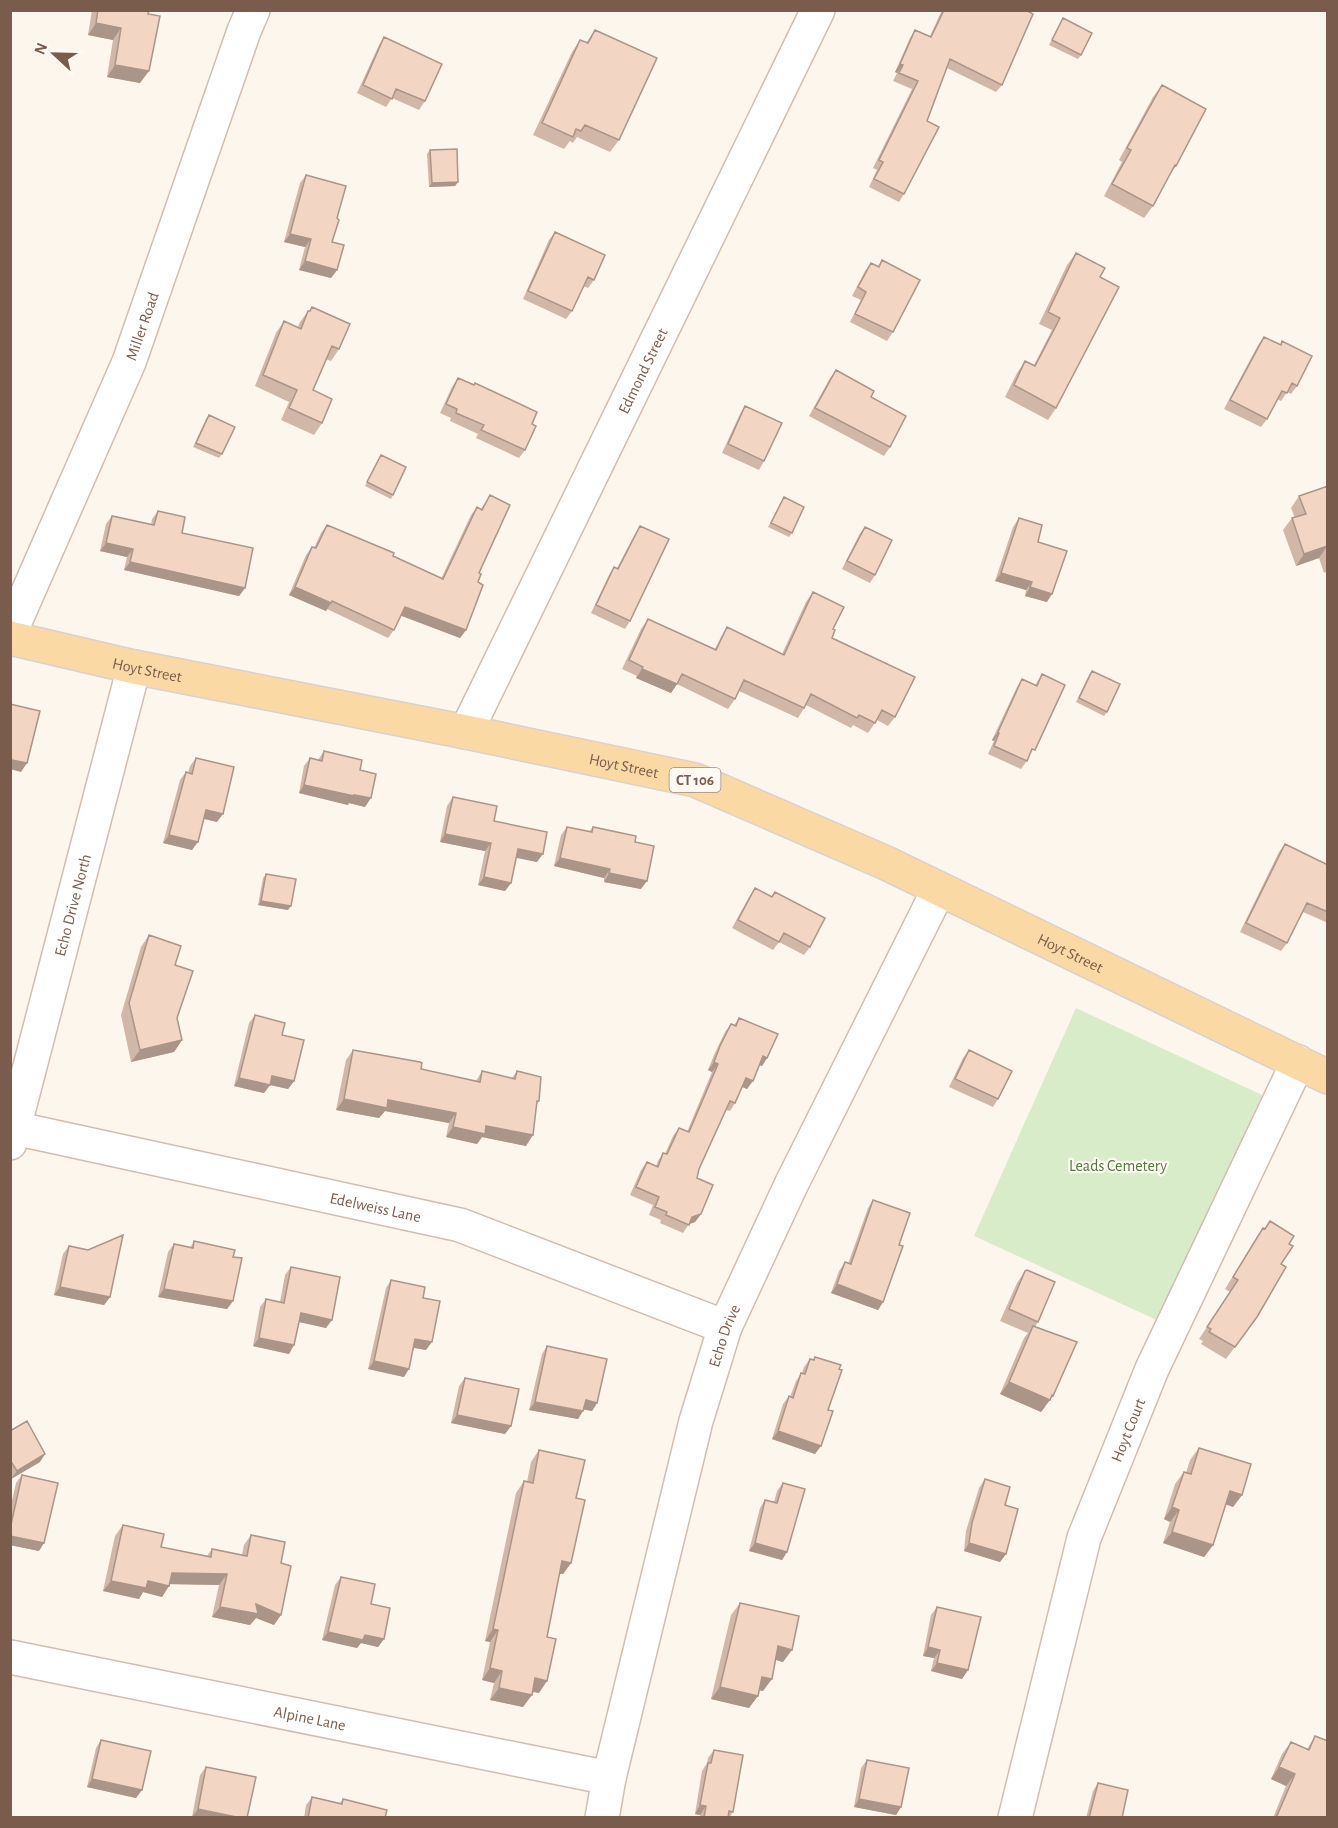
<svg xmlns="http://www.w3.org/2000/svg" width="1338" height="1828" font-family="'Alegreya Sans',sans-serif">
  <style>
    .green { fill: #d8ecc9 }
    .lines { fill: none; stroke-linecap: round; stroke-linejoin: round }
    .street-casing { stroke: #d1beb0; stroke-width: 36 }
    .primary-casing { stroke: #dad1cd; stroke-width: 36 }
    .street { stroke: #fff; stroke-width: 33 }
    .primary { stroke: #fbd9a5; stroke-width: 33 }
    .wall { fill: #d1b7a8 }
    .shaded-wall { fill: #aa9588 }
    .building { fill: #f3d5c3; stroke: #aa9588; stroke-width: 1.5 }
    .labels { text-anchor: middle; stroke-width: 4.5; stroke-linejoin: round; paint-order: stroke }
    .shield { fill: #fffaf3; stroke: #a28b7f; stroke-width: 1.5 }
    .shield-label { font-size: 15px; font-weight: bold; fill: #7a5c4d }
    .street-label { font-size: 16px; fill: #7a5c4d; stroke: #fffaf3 }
    .park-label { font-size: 16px; fill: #537a41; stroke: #fffaf3 }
  </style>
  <rect width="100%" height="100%" fill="#fdf6ec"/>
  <path class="green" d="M1076 1008 1262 1095 1161 1322 974 1236Z"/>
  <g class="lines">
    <g class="street-casing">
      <g id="street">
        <path id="s1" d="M10 633 129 362 244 31 253 10"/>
        <path id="s2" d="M466 732 818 10"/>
        <path id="s3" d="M14 1128 460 1225 725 1327"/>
        <path id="s4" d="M10 1143 134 667"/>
        <path id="s5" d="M10 1657 609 1778"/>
        <path id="s6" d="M602 1818 609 1778 696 1421 725 1327 791 1185 939 889"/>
        <path id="s7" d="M1015 1818 1084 1538 1152 1369 1298 1062"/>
      </g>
    </g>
    <g class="primary-casing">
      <g id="primary">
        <path id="s8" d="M10 638 134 667 466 732 695 780 886 863 1328 1077"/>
      </g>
    </g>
    <use href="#street" class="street"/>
    <use href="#primary" class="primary"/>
  </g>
  <path class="wall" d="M92 10H149L140 83 107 77 113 40 88 35Z
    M942 10H1026L1002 85 996 92 947 68 927 121 904 194 899 202 869 187 877 170 873 168 912 89 893 81 897 73 895 72 910 38 915 30 930 36Z
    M1063 18 1081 55 1078 59 1049 45Z
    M595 30 619 140 610 152 577 137 573 143 570 141 564 149 533 135 572 52 580 40 586 43Z
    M384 37 425 101 419 110 392 98 386 107 357 93 379 45Z
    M1162 85 1176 166 1168 177 1153 206 1144 218 1104 196 1122 162 1119 160 1153 97Z
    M430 150 458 182 455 186 429 187 427 154Z
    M306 175 337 270 331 278 299 270 305 247 284 242 300 183Z
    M555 232 594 280 588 288 583 286 572 311 566 319 523 299 549 240Z
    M1076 253 1100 277 1056 408 1048 420 1005 397 1017 373 1025 361 1034 365 1052 330 1039 324 1067 265Z
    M882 260 893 332 887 341 850 322 861 300 852 296 865 271 871 263 878 266Z
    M312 307 339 349 331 361 326 359 313 390 322 423 314 435 281 420 289 402 255 386 276 333 284 321 298 327 300 322 308 311H310Z
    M1264 337 1280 345 1282 341 1297 386 1291 394 1287 392 1281 401 1277 399 1267 419 1261 427 1224 409 1258 345Z
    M836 370 871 397 890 447 884 456 809 416 830 378Z
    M458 378 532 424 525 450 519 458 476 438 478 434 450 421 451 418 440 413 452 387Z
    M745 406 764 461 759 470 722 453 740 414Z
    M209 415 222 454 219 458 193 447 206 419Z
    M381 455 393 495 391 499 365 486Z
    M1328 486V571L1324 573 1319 558 1296 566 1283 530 1292 518H1295L1291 508 1299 496Z
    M490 495 478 582 466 630 460 638 401 615 394 630 388 638 327 609 326 611 289 595 306 555 312 547 314 548 321 533 327 525 441 579 471 515 477 507 481 509Z
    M784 497 792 533 789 537 768 527Z
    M158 511 245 588 239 596 124 570 127 557 100 551 106 524 112 516 151 525 152 519Z
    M1019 518 1038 542 1047 602 1025 596 1026 590 995 581 1013 527Z
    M640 526 630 621 625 629 591 613 609 575 614 567 617 568 635 534Z
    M865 527 875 575 870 583 842 569 859 535Z
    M813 592 833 629 832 638 895 717 888 726 877 720 868 733 853 725 851 728 806 705 798 718 739 691 735 699 728 709 677 684 671 693 636 678 637 676 622 669 641 629 648 619 715 649 721 637 727 627 782 654 806 602Z
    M1092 671 1107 712 1104 716 1076 702 1089 675Z
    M1042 674 1029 758 1021 769 988 754 994 741 992 740 1017 687 1022 679 1035 685Z
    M324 751 360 770 365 807 349 803 348 805 299 793 304 766 310 758 318 760Z
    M196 758 217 822 204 819 192 850 163 843 180 780 186 772 188 773 190 766Z
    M453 797 494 821 537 862 516 857 511 883 505 891 478 885 485 851 440 842 447 806Z
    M567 827 589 832 593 827 635 842 641 889 604 882V878L554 866 561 835Z
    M1285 844 1328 865V923L1303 912 1287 943 1281 951 1240 932 1279 852Z
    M266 874 288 910 258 905 263 878Z
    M755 888 810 947 804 955 779 942 773 950 732 928 749 897Z
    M149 935 175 965 177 1018 182 1040 174 1052 131 1062 121 1015 141 947Z
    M255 1015 282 1035 294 1081 288 1089 270 1085 264 1093 234 1086 249 1023Z
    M739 1018 767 1058 762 1066 759 1065 747 1089 742 1087 735 1103 730 1111 726 1110 699 1169 697 1178 701 1214 695 1222 689 1224 683 1233 660 1223 661 1220 649 1215 653 1205 630 1195 641 1170 647 1162 656 1166 658 1161 663 1153 665 1154 673 1136 679 1128 687 1132 712 1072 708 1070 714 1055 725 1032 731 1024 734 1025Z
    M353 1050 421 1069 476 1081 482 1071 512 1078 517 1071 539 1101 536 1106 526 1146 482 1137 477 1144 446 1137 449 1123 385 1111 379 1118 336 1110 346 1060Z
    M969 1050 998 1099 993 1107 949 1087 963 1058Z
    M873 1200 883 1302 878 1310 831 1293 839 1271 845 1262 848 1264 868 1208Z
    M1270 1221 1289 1244 1281 1264 1257 1317 1226 1359 1201 1344 1203 1341 1199 1339 1230 1292 1225 1289 1255 1240 1263 1228 1264 1229Z
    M194 1241 233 1301 227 1309 158 1297 168 1252 174 1244 190 1248Z
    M69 1246 110 1297 104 1305 54 1295 63 1254Z
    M291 1267 326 1328 299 1322 289 1354 253 1346 260 1307 266 1299 280 1302 285 1275Z
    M1025 1271 1038 1322 1035 1327 1045 1408H1044L1041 1412 1000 1394 1024 1338 1028 1333 1000 1321 1017 1283Z
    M391 1280 423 1298 426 1350 414 1348 404 1377 368 1369 386 1288Z
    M547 1346 597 1403 592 1411 584 1409 578 1419 529 1410 542 1354Z
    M815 1357 828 1410 815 1454 772 1439 783 1404 789 1396 790 1397 796 1381 802 1373 804 1367 810 1359 813 1360Z
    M465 1378 511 1426 505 1434 451 1423 459 1386Z
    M10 1431 40 1462 11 1479 10 1478Z
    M1199 1448 1242 1495 1233 1507 1226 1504 1213 1545 1204 1557 1163 1543 1170 1522 1164 1519 1175 1484 1184 1472 1186 1473 1190 1460Z
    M539 1450 576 1498 571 1563 563 1574H559L547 1637 539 1693 532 1692 523 1707 490 1700 494 1683 482 1680 490 1642 485 1641 516 1493 524 1481 527 1482 531 1462Z
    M22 1475 39 1551 10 1545V1509L16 1483Z
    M985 1479 1005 1505 1006 1554 1000 1562 964 1551 966 1531 979 1488Z
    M783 1483 787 1552 782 1560 749 1551 760 1508 765 1500 774 1502 777 1491Z
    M123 1525 161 1547 207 1556 212 1549 242 1555 244 1545 251 1535 281 1563 274 1625 256 1618 250 1625 212 1617 219 1585 170 1584 162 1597 143 1592 139 1599 103 1591 115 1536Z
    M341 1577 371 1604 384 1639 378 1647 361 1643 357 1648 322 1640 335 1585Z
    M740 1603 783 1662 776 1660 763 1691 759 1690 749 1708 711 1699 731 1615Z
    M937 1607 968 1670 962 1679 931 1671 934 1658 923 1656 931 1615Z
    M1315 1736 1328 1818H1273L1286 1786 1271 1779 1282 1754 1291 1742 1307 1749Z
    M101 1740 142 1790 136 1798 87 1787 96 1748Z
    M714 1750 733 1812 729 1818H700V1815L695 1814 702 1771 707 1763 708 1758Z
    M867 1760 901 1807 896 1815 854 1807 861 1768Z
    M206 1767 256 1777 192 1817 200 1775Z
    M1098 1783 1122 1818H1086L1093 1791Z
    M312 1797 340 1803 343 1799 385 1818H304L306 1805Z"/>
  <path class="shaded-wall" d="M96 23 121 28 113 40 88 35Z
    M900 64 903 65 897 73 895 72Z
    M115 65 149 71 140 83 107 77Z
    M458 182 455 186 429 187 432 183Z
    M290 234 311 239 305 247 284 242Z
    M305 261 337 270 331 278 299 270Z
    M106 543 133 549 127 557 100 551Z
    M1327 546 1319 558 1296 566 1304 554Z
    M130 562 245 588 239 596 124 570Z
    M1001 573 1032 582 1026 590 995 581Z
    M295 587 331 603 326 611 289 595Z
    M1030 587 1052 594 1047 602 1025 596Z
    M405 607 466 630 460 638 399 615Z
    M642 669 677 684 671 693 636 678Z
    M998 732 999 733 994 741 992 740Z
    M12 760 27 763 21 772 10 769V761Z
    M304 785 371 798 365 807 349 803 348 805 299 793Z
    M206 810 223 814 217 822 201 818Z
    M445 834 491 843 485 851 440 842Z
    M169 835 198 842 192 850 163 843Z
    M518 849 543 854 537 862 512 857Z
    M560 858 610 869 604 878 554 866Z
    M609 873 647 881 641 889 604 882Z
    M484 877 511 883 505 891 478 885Z
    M261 901 291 906 288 910 258 905Z
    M182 1040 174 1052 131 1062 140 1050Z
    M763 1056 767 1058 762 1066 757 1064Z
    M714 1062 718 1064 712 1072 708 1070Z
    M272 1076 294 1081 288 1089 266 1084Z
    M239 1078 270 1085 264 1093 234 1086Z
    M746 1078 753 1081 747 1089 740 1086Z
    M344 1099 388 1100 456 1113 449 1123 385 1111 379 1118 336 1110Z
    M486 1126 533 1135 526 1146 482 1137 477 1144 446 1137 453 1127Z
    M701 1214 695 1222 687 1225 692 1217Z
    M837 1284 883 1302 878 1310 831 1293Z
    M60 1287 110 1297 104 1305 54 1295Z
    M164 1289 233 1301 227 1309 158 1297Z
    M301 1313 332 1320 326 1328 295 1321Z
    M259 1338 294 1345 289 1354 253 1346Z
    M415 1339 432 1342 426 1350 410 1347Z
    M374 1361 409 1369 404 1377 368 1369Z
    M1009 1382 1053 1396 1041 1412 1000 1394Z
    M586 1400 597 1403 592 1411 580 1409Z
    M535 1402 583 1411 578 1419 529 1410Z
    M457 1415 511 1426 505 1434 451 1423Z
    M778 1431 821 1446 815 1454 772 1439Z
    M45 1454 40 1462 11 1479 17 1471Z
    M1230 1491 1242 1495 1233 1507 1222 1503Z
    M1172 1507 1179 1510 1170 1522 1164 1519Z
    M1172 1532 1213 1545 1204 1557 1163 1543Z
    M10 1536 44 1543 39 1551 10 1545Z
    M755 1543 787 1552 782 1560 749 1551Z
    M969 1543 1006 1554 1000 1562 964 1551Z
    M562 1561 571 1563 563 1574 554 1573Z
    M172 1573 227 1574 219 1585 165 1584Z
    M111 1581H148L169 1586 162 1597 143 1592 139 1599 103 1591Z
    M256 1604 281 1615 274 1625 256 1618 250 1625 212 1617 220 1607Z
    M493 1629 498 1630 490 1642 485 1641Z
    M328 1632 365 1635 384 1639 378 1647 361 1643 357 1648 322 1640Z
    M778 1646 792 1650 783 1662 770 1658Z
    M928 1647 940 1650 934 1658 923 1656Z
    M937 1663 968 1670 962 1679 931 1671Z
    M490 1668 502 1671 494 1683 482 1680Z
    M762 1677 772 1679 763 1691 753 1689Z
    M535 1678 547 1681 539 1693 527 1690Z
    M720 1687 758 1696 749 1708 711 1699Z
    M499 1688 532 1695 523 1707 490 1700Z
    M1279 1767 1295 1774 1286 1786 1271 1779Z
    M92 1779 142 1790 136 1798 87 1787Z
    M859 1799 901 1807 896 1815 854 1807Z
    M700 1805 706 1806 700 1815 695 1814Z
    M198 1809 241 1818 192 1817Z"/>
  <path class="building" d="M98 10H149L148 14 160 16 149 71 115 65 121 28 96 23Z
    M944 10H1026L1033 14 1002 85 950 59 927 121 939 127 904 194 874 179 883 162 879 160 918 81 899 73 903 65 900 64 915 30 931 37Z
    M1063 18 1092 33 1081 55 1052 40Z
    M595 30 657 58 619 140 585 125 581 131 576 129 573 137 542 123 580 40 588 43Z
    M384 37 442 64 425 101 396 89 392 99 363 85Z
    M1162 85 1206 109 1176 166 1175 165 1153 206 1112 184 1131 150 1127 148Z
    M457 149 458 182 432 183 430 150Z
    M306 175 346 186 337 218 339 220 332 242 344 245 337 270 305 261 311 239 290 234Z
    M555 232 605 255 594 280 588 277 572 311 528 291Z
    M1076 253 1105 268 1100 277 1119 287 1056 408 1014 385 1025 361 1035 366 1060 318 1048 312Z
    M882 260 920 280 893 332 855 314 866 292 858 287 871 263 879 267Z
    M312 307 350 324 339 349 332 346 313 390 332 399 322 423 289 408 297 390 263 375 284 321 301 329 308 311H310Z
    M1264 337 1281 345 1282 341 1312 356 1297 386 1292 383 1287 393 1282 391 1267 419 1230 400Z
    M836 370 874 391 871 397 906 416 890 447 815 408Z
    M458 378 474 385 475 383 537 412 532 424 536 426 525 450 481 430 484 425 456 413 457 409 446 404Z
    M745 406 782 423 764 461 728 444Z
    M209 415 235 427 222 454 196 443Z
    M381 455 406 467 393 495 367 482Z
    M1328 486V547L1327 546 1304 554 1292 518 1306 514 1299 496Z
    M490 495 510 505 479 573 481 574 478 582 483 585 466 630 405 607 394 630 332 601 331 603 295 587 312 547 316 548 327 525 394 553 393 556 443 579 477 507 482 510Z
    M784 497 804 507 792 533 771 523Z
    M158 511 185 517 182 533 253 548 245 588 130 562 133 549 106 543 112 516 154 525Z
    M1019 518 1042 525 1038 542 1067 551 1052 594 1030 587 1032 582 1001 573Z
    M640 526 669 539 630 621 596 605 614 567 618 569Z
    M865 527 892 540 875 575 847 561Z
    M813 592 844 607 833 629 835 630 832 638 915 677 895 717 882 710 875 723 859 715 857 718 811 694 804 708 744 680 735 699 682 674 677 684 642 669 643 667 629 660 648 619 716 650 727 627 784 655Z
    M1092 671 1120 684 1107 712 1079 698Z
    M1042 674 1065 685 1035 750 1032 749 1027 761 994 746 999 733 998 732 1022 679 1037 686Z
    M10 704 40 711 27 763 12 760 10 764Z
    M324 751 362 760 360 770 376 774 371 798 354 795V796L304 785 310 758 322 761Z
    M196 758 234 767 223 814 206 810 198 842 169 835 186 772 192 774Z
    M453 797 497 806 494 821 547 832 543 854 518 849 511 883 484 877 491 843 445 834Z
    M567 827 592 832 593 827 636 836 635 842 654 846 647 881 609 873 610 869 560 858Z
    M1285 844 1328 865V912L1307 903 1287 943 1246 923Z
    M266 874 296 879 291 906 261 901Z
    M755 888 772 897 775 892 825 918 810 947 784 933 779 942 738 920Z
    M149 935 181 946 175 965 193 971 177 1018 182 1040 140 1050 129 1003Z
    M255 1015 285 1023 282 1035 304 1040 294 1081 272 1076 270 1085 239 1078Z
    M739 1018 778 1034 767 1058 763 1056 753 1081 746 1078 735 1103 730 1101 699 1169 697 1178 713 1185 701 1214 692 1217 689 1225 666 1215 667 1212 655 1207 659 1197 636 1187 647 1162 658 1167 663 1153 667 1154 679 1128 689 1132 718 1064 714 1062 720 1046 731 1024 736 1026Z
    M353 1050 420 1062 422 1063 421 1069 480 1082 482 1071 515 1079 517 1071 541 1077 539 1101H537L533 1135 486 1126 485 1134 453 1127 456 1113 388 1100 387 1108 344 1099Z
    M969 1050 1012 1071 998 1099 955 1079Z
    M873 1200 910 1213 899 1245 903 1246 883 1302 837 1284 845 1262 851 1264Z
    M1270 1221 1294 1236 1289 1244 1293 1246 1281 1264 1286 1267 1257 1317 1235 1347 1209 1332 1211 1329 1207 1327 1238 1280 1233 1277 1263 1228 1265 1229Z
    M123 1235 110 1297 60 1287 69 1246 88 1250Z
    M194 1241 235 1250 233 1257 242 1258 233 1301 164 1289 174 1244 193 1248Z
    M291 1267 340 1277 332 1320 301 1313 294 1345 259 1338 266 1299 284 1303Z
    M1027 1270 1055 1282 1038 1322 1009 1309 1025 1271Z
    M391 1280 425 1287 423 1298 440 1301 432 1342 415 1339 409 1369 374 1361Z
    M1033 1326 1077 1342 1053 1396 1052 1395 1050 1400 1009 1382Z
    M547 1346 607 1359 597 1403 586 1400 583 1411 535 1402Z
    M815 1357 841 1365 839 1369 842 1370 828 1410 833 1411 821 1446 778 1431 789 1396 793 1398 801 1373 805 1374 810 1359 814 1360Z
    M465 1378 519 1389 511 1426 457 1415Z
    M27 1421 45 1454 17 1471 10 1460V1431Z
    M1199 1448 1251 1464 1242 1495 1230 1491 1213 1545 1172 1532 1179 1510 1172 1507 1184 1472 1191 1474Z
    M539 1450 585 1460 576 1498 585 1500 571 1563 562 1561 547 1637 556 1639 547 1681 535 1678 532 1695 499 1688 502 1671 490 1668 498 1630 493 1629 524 1481 533 1483Z
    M22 1475 58 1483 44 1543 10 1536V1529Z
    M985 1479 1010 1487 1005 1505 1018 1509 1006 1554 969 1543 972 1523Z
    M783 1483 805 1489 787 1552 755 1543 765 1500 777 1503Z
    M123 1525 164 1534 161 1547 211 1557 212 1549 247 1556 251 1535 285 1542 281 1563 291 1566 281 1615 256 1604 258 1614 220 1607 227 1574 172 1573 169 1586 148 1581 146 1588 111 1581Z
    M341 1577 375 1584 371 1604 390 1608 384 1639 365 1635 363 1640 328 1632Z
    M740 1603 799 1616 792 1650 778 1646 772 1679 762 1677 758 1696 720 1687Z
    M937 1607 981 1617 968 1670 937 1663 940 1650 928 1647Z
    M1315 1736 1328 1741V1818H1276L1295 1774 1279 1767 1291 1742 1309 1750Z
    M101 1740 151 1751 142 1790 92 1779Z
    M714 1750 743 1755 733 1812 729 1811 728 1818H704L706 1806 700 1805 708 1763H711Z
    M867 1760 909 1768 901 1807 859 1799Z
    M206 1767 256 1777 247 1818H241L198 1809Z
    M1098 1783 1128 1790 1122 1818H1089Z
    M312 1797 342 1804 343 1799 387 1810 385 1818H308Z"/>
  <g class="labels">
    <rect class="shield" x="669.5" y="768" width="51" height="24" rx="4.5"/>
    <g class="shield-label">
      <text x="695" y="785">CT 106</text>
    </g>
    <g class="street-label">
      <text dy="6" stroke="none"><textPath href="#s1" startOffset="334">Miller Road</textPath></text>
      <text dy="6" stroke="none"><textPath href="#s2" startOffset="402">Edmond Street</textPath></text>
      <text dy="6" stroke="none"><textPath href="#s8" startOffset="141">Hoyt Street</textPath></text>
      <text dy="6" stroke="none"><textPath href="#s8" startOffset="627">Hoyt Street</textPath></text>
      <text dy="6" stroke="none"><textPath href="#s4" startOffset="246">Echo Drive North</textPath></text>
      <text dy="6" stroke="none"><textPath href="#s8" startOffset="1113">Hoyt Street</textPath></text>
      <text dy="6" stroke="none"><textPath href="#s3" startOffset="370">Edelweiss Lane</textPath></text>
      <text dy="6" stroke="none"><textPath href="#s6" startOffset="498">Echo Drive</textPath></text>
      <text dy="6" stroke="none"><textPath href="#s7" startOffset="405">Hoyt Court</textPath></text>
      <text dy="6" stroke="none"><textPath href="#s5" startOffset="306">Alpine Lane</textPath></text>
    </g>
    <g class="park-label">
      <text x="1118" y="1171">Leads Cemetery</text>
    </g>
  </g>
  <rect width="1338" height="1828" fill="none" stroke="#7a5c4d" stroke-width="24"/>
  <g transform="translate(54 54) rotate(292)" stroke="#fffaf3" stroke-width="4.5" paint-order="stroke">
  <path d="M0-4.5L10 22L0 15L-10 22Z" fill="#7a5c4d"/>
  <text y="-9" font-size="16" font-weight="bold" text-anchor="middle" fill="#7a5c4d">N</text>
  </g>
</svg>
